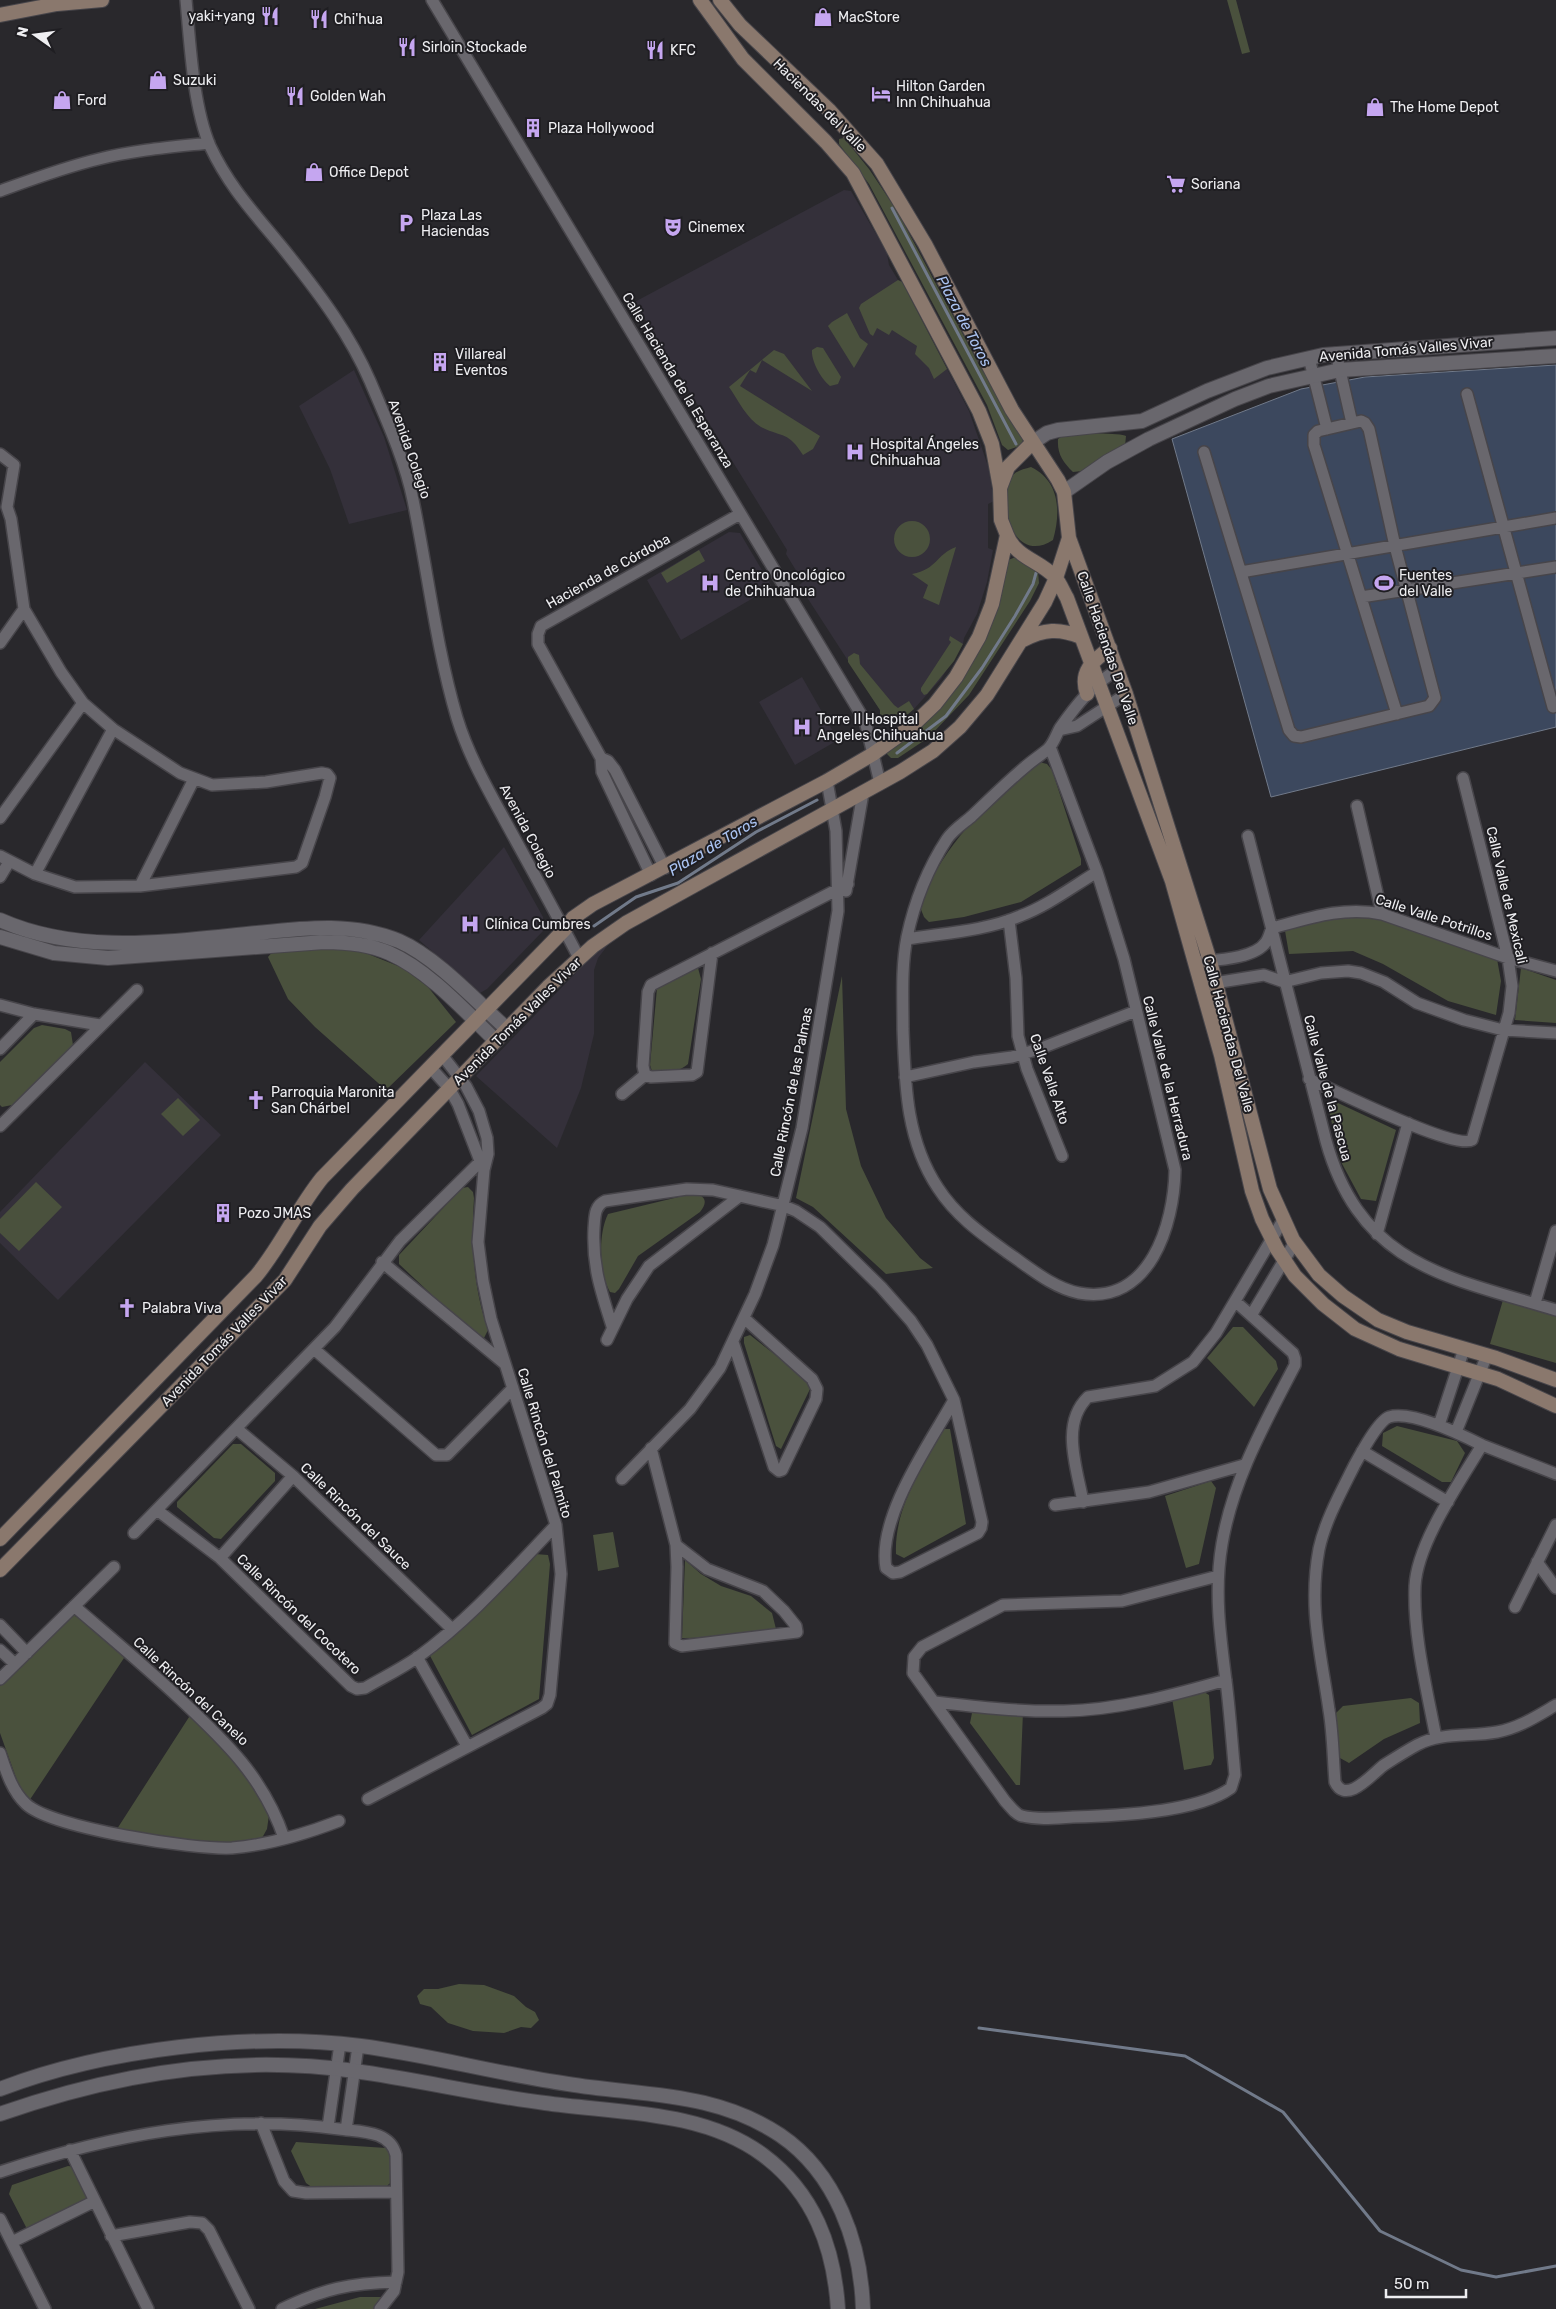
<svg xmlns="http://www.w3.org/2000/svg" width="1556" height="2309" font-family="Rubik,sans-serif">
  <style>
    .built { fill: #34303a }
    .green { fill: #4a513d }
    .water { fill: #3c485e; stroke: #717a8a }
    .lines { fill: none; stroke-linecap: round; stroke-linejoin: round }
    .stream { stroke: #717a8a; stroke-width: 3 }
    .minor-casing { stroke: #47454a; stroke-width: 14 }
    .tertiary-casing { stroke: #47454a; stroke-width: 16 }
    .secondary-casing { stroke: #47454a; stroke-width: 16 }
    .minor { stroke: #69676d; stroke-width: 11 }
    .tertiary { stroke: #69676d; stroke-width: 14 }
    .secondary { stroke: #8a786d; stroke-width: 14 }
    .labels { text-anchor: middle; stroke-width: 4; stroke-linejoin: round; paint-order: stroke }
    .poi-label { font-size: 14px; fill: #eeeef1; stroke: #1f1e22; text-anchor: start }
    .street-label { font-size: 14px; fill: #eeeef1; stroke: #1f1e22 }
    .water-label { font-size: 15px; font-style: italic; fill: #aac3f2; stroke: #1f1e22 }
  </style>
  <rect width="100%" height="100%" fill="#29282c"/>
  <path class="built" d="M844 190 851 191 887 253 889 265 898 280 902 282 969 411 988 466 994 501 988 504V548L993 550 987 582 977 614 964 638 963 644 941 679 914 709 894 724 884 721 880 716V710L799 585 803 582 786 554 787 550 640 311 629 305Z
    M354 370 384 437 407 510 349 524 330 469 299 406Z
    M729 532 740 533 772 587 681 640 647 580Z
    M802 677 838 740 795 765 759 702Z
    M504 847 543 917V931L487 989 480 993 419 940Z
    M608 945 598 958 594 970V1034L581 1088 557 1148 476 1076 598 950Z
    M145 1062 221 1135 58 1300 0 1243V1212Z"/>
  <path class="green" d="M1227 0H1236L1250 52 1242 54Z
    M844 138 869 169 897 211 981 368 1019 429 1023 439 1022 445 1008 450 1002 445 987 405 869 184 839 144V139Z
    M898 280 902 282 947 369 934 379 929 368 915 354 917 346 892 330 889 335 877 328 873 336 870 334 859 308 861 304Z
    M847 313 860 338 868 344 854 368 828 326 832 322Z
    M817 347 823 348 841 377 838 384 830 386C821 379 811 361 812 350Z
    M774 350 784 354 812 391 762 360 756 373 750 370 740 386 820 436 813 449 803 455C788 431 783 438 761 427 747 419 738 400 729 387Z
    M1066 433C1076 433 1122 433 1126 436L1125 446 1082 471 1073 472C1063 462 1057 454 1058 439Z
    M1031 467C1060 481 1061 512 1053 540 1012 567 994 497 1013 475 1018 470 1024 469 1031 467Z
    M894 539a18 18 0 1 1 36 0a18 18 0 1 1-36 0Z
    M956 547 939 605 923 598 928 585 912 574C938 569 935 555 956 547Z
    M699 550 705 561 667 583 661 573Z
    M1016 557 1038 572 1039 583 1030 601 969 695 928 738 898 758H891L887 754V749L958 678 1008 560Z
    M950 636 963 644 954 661 927 694 924 695 921 691V688L951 642 949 640Z
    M854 653 859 655 860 664 894 705 898 708 909 701 914 709 900 721 888 723 880 716V710L848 662V657Z
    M1039 762 1047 764 1052 770 1081 859V865L1021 902 964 917 929 922 924 917 920 907C942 843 988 803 1039 762Z
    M1343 912 1378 915 1497 959 1501 981 1496 1015 1448 1001 1383 964 1353 951 1289 954 1284 925Z
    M315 948 358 950 403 968 428 987 456 1022 386 1090 315 1027 288 999 268 957 274 950Z
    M693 966 698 968 701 979 688 1064C679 1072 663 1075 652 1071L650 1065 657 988Z
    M1521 968 1556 980V1023L1515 1020Z
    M842 976 846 1109 861 1166 886 1218 920 1258 933 1268 886 1274 813 1207 796 1198Z
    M42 1025 65 1029 71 1032 73 1045 12 1105 2 1107 0 1105V1062L34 1028Z
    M178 1098 200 1120 183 1136 161 1114Z
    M1338 1103 1396 1130 1376 1201 1361 1199 1340 1160 1328 1106Z
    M36 1182 62 1207 19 1251 0 1233V1219Z
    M468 1187 473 1192 474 1198C471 1244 473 1286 488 1330L484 1338H478L399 1264V1255L462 1188Z
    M695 1193C707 1197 707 1203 700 1212L638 1256 619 1289 615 1293 610 1292C599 1273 598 1234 608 1214Z
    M1503 1300 1556 1313V1363L1490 1344Z
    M1233 1327H1243L1276 1361 1278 1369 1254 1407 1207 1358Z
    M750 1335 805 1378 810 1389 781 1449 776 1446 744 1343V1337Z
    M1397 1426 1457 1441 1465 1453 1451 1482H1442L1382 1446 1383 1433Z
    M943 1429H950L966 1524 904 1558 896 1554C894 1508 922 1469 943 1429Z
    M233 1444H241L275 1473V1481L221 1539 214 1538 177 1507V1502Z
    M1211 1481 1216 1488 1199 1564 1186 1568 1165 1496Z
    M613 1532 619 1567 598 1571 593 1535Z
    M535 1554 548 1555 550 1564 539 1699 472 1735 428 1652Z
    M685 1560 701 1574 721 1586 751 1596 772 1613 778 1637 682 1638Z
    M71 1615 82 1618 126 1655 29 1801 19 1786 0 1733V1686Z
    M1204 1692 1209 1695 1214 1758 1211 1765 1184 1770 1172 1698Z
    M1411 1698 1419 1703 1420 1723 1384 1739 1349 1763 1340 1758 1336 1713 1343 1706Z
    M979 1709 1023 1712 1020 1785H1016L970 1723 972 1713Z
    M191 1714 222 1738 261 1799 269 1815 267 1829 262 1838C213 1852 165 1839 117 1829Z
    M459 1984 484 1985 514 1996 526 2007 535 2012 539 2020 531 2028 521 2027 504 2033 473 2031 448 2023 431 2007 420 2004 417 1996 424 1989H438Z
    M296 2142 386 2148 392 2155V2181L387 2186 313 2188 306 2183 291 2151Z
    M68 2166 76 2167 90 2194 87 2203 35 2229 26 2227 9 2194 12 2185Z
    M360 2297H381L383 2302 373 2309H315Z"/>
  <path class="water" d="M1556 365V727L1271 797 1172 439 1301 389 1365 377Z"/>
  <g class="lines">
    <path class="stream" d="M892 208 1016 444
      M897 753 946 716 982 668 1015 616 1033 584 1036 573
      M594 926 636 897 678 883 756 832 817 800
      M979 2028 1185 2056 1283 2112 1380 2231 1461 2270 1496 2277 1556 2266"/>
    <g class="minor-casing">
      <path id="minor" d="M186 0C190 43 193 106 210 146 231 191 260 219 290 257 321 296 350 335 370 381 386 419 405 460 413 500 428 573 436 647 457 718 468 754 486 786 504 819 529 865 555 911 579 958
        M432 0 865 721 880 783
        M0 191C33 179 65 167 99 159 135 150 172 147 209 143
        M1336 353 1352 423
        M1309 358 1327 429
        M1467 394 1553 707
        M1204 452 1289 730 1294 736 1301 737 1429 706 1435 698 1395 546 1369 429 1365 423 1361 421 1318 431 1314 435V445L1397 714
        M0 454 14 465 7 507 11 519 24 609 61 672 83 703 113 729 180 773 212 785 266 782 322 773 327 774 330 778 325 797 302 863 296 867 140 886 75 887 35 874 0 856
        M1241 572 1556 518
        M1361 597 1556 567
        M0 643 24 609
        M1059 730 1077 726 1126 694
        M1050 747 1097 872 1124 959 1175 1170C1174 1224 1150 1306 1079 1293 1053 1288 1030 1268 1008 1253 982 1234 956 1216 938 1188 906 1140 905 1084 903 1029 903 998 901 968 907 937 914 904 928 868 947 839 953 830 964 823 972 816 990 799 1007 782 1025 767 1033 760 1041 755 1048 749 1054 743 1056 735 1060 728 1077 704 1092 685 1117 670
        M601 758 538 644V634L541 626 740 514
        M1357 806 1382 914
        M0 818 83 703
        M1248 836 1326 1141C1361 1266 1447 1277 1556 1310
        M35 874 113 729
        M651 875 602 772 601 758 608 761 615 770 665 868
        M0 877 9 862
        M140 886 194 779
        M846 891 863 793
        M1009 920 1016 978 1018 1036 1027 1069 1062 1156
        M907 939C944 933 985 931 1020 916 1047 906 1072 887 1097 872
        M1196 962C1215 960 1255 959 1266 942 1269 938 1270 932 1272 928 1309 918 1344 906 1382 914L1508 958 1556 971
        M1202 985 1264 975 1284 982 1321 973 1348 971 1361 973 1384 982 1417 1003 1464 1020 1503 1030 1556 1033
        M0 1005 34 1014 100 1025
        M0 1049 34 1014
        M430 1067 449 1088 458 1104 482 1166
        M645 1075 643 1066 648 992 651 985 848 884
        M645 1075 651 1077 692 1075 697 1072 712 953
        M905 1077 974 1062 1012 1057 1039 1049 1136 1011
        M1309 1079C1332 1089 1454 1150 1472 1140L1509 1013 1512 986 1508 958 1463 778
        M622 1094 645 1075
        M0 1126 137 990
        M1377 1234 1408 1123
        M382 1262 505 1364
        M1535 1303 1556 1231
        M1252 1314 1295 1242
        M612 1326C601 1291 592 1266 594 1228 595 1217 594 1206 605 1201L687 1189 713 1190 784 1206 796 1211 820 1227 881 1287 911 1321 927 1345 954 1400 982 1522 981 1528 978 1533 900 1572 893 1573 886 1568C877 1517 930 1443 954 1400
        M607 1340 627 1299 649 1266 740 1196
        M733 1342 774 1467 779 1471 782 1470 816 1399 817 1389 812 1379 744 1318
        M314 1349 436 1455H447L513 1388
        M1439 1425 1464 1349
        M237 1429 293 1476 452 1629
        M1456 1432 1487 1355
        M1482 1445C1462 1435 1412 1410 1389 1417 1378 1421 1360 1455 1354 1466 1341 1492 1325 1521 1319 1549 1308 1608 1321 1653 1329 1710 1333 1734 1333 1758 1335 1782 1346 1806 1373 1773 1384 1765 1395 1758 1406 1751 1417 1745 1441 1732 1470 1737 1497 1732 1519 1728 1537 1716 1556 1705
        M651 1448 676 1545 677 1567 675 1643 682 1646 797 1632 796 1626 784 1611 763 1591 707 1569 676 1545
        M1362 1451 1448 1502
        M622 1479 690 1409 720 1368 755 1294 773 1245 802 1128 838 911 836 831 827 781
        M1083 1502C1077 1468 1060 1424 1088 1397L1155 1386 1193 1362 1216 1333 1283 1220
        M1055 1505 1149 1492 1244 1465
        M157 1510 220 1558 351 1686 357 1689 365 1688C382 1678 401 1669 418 1657 469 1620 512 1571 556 1525
        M134 1533 335 1327 400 1241 488 1154
        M220 1558 293 1476
        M1537 1562 1556 1588
        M1218 1576 1122 1601 1003 1605 922 1647 914 1657 913 1673 1005 1801C1010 1806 1016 1815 1022 1816 1038 1820 1056 1818 1073 1817 1114 1816 1197 1813 1231 1788L1235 1775C1232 1744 1230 1712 1226 1681 1220 1635 1214 1590 1222 1544 1233 1479 1265 1423 1295 1365V1359L1293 1353 1236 1302
        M74 1606C110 1637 146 1667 180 1699 225 1741 264 1778 284 1838
        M1515 1607 1556 1525
        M0 1625 27 1653
        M0 1650 15 1664
        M417 1657 467 1746
        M0 1679 114 1567
        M935 1702C978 1707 1021 1712 1064 1711 1118 1710 1174 1695 1226 1680
        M1436 1738C1427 1690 1413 1635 1415 1586 1417 1543 1460 1482 1482 1445L1556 1474
        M0 1753C6 1771 12 1791 26 1804 51 1828 194 1850 232 1848 269 1845 305 1834 339 1821
        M368 1799 542 1708 547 1704 550 1695 561 1574 556 1525 491 1319 483 1281 478 1242 484 1170 488 1154 487 1138 479 1111 466 1086 442 1055
        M261 2123 284 2181 293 2191 306 2193 396 2192
        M328 2127 340 2044
        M346 2130 358 2046
        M70 2150 148 2309
        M0 2172C110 2135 223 2113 339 2129 360 2132 390 2130 396 2155L398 2272 394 2291 380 2309
        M0 2219 45 2309
        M111 2236 190 2222 202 2223 209 2230 249 2309
        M12 2242 95 2201
        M282 2309C323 2289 350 2283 396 2282"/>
    </g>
    <g class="tertiary-casing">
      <path id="tertiary" d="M1032 443 1047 433 1058 430 1142 421 1207 391 1267 368 1323 355 1556 338
        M1064 492 1107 462 1149 439 1235 399 1269 386 1340 370 1556 356
        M0 920C81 956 172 941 257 933 305 928 353 922 399 941 436 957 477 1002 507 1029
        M0 937 54 953 108 958 324 942C347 942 368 944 389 953 428 970 465 1011 496 1041
        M0 2089C104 2049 250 2032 361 2046 430 2055 498 2074 568 2084 642 2096 714 2091 780 2135 836 2173 861 2243 863 2309
        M0 2114C113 2074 235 2054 355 2071 419 2080 482 2095 545 2103 616 2113 703 2110 763 2155 814 2193 834 2247 838 2309"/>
    </g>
    <g class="secondary-casing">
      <path id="secondary" d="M720 0 740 25 829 110 877 164 925 244 1012 410 1058 480 1064 492 1069 538 1126 694 1210 961 1270 1189 1293 1240 1319 1275 1343 1296 1378 1320 1407 1332 1496 1358 1556 1380
        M0 15 57 4 102 0
        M1000 488 1008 467 1032 443
        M1007 535C1016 558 1039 560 1055 577 1060 583 1063 591 1067 598L1172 881 1221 1055 1252 1191 1262 1219 1277 1249 1295 1276 1323 1304 1355 1329 1399 1349 1498 1379 1556 1406
        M1023 640C1044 629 1059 628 1081 637
        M1087 694C1079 671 1093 661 1110 648
        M0 1539 256 1276C281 1246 297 1209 322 1178L565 929 573 918 593 904 827 781 873 754 912 726 935 704 956 677 979 637 992 604 1007 535 1001 520 1000 488 992 444 979 411 853 173 826 142 743 59 700 0
        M0 1570 285 1280 320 1226 352 1189 548 987 593 946 626 923 900 772 933 751 960 727 987 695 1045 602 1056 578 1069 538"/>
    </g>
    <use href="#minor" class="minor"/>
    <use href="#tertiary" class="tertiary"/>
    <use href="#secondary" class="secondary"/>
  </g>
  <defs>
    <g id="restaurant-bare" transform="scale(1.5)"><path d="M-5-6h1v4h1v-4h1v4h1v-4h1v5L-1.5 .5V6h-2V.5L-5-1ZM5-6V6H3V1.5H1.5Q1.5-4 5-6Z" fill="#c5a6f0" stroke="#1f1e22" stroke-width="2.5" paint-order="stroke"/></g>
    <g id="shop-bare" transform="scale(1.5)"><path d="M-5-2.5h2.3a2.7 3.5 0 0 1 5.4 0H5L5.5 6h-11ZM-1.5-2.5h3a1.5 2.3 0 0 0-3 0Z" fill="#c5a6f0" stroke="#1f1e22" stroke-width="2.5" paint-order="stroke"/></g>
    <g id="hotel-bare" transform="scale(1.5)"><path d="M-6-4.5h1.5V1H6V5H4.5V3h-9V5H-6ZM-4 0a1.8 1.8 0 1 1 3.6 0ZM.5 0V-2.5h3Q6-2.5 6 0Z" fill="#c5a6f0" stroke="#1f1e22" stroke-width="2.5" paint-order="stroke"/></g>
    <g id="building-bare" transform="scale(1.5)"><path d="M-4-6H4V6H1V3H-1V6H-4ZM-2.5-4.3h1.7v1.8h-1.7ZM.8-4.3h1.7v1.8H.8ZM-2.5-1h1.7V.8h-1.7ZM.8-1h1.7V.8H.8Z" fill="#c5a6f0" stroke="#1f1e22" stroke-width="2.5" paint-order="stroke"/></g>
    <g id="supermarket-bare" transform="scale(1.5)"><path d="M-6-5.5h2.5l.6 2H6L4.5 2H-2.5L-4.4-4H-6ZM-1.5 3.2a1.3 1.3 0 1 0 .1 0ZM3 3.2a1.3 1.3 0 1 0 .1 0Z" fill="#c5a6f0" stroke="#1f1e22" stroke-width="2.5" paint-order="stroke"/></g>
    <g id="parking-bare" transform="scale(1.5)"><path d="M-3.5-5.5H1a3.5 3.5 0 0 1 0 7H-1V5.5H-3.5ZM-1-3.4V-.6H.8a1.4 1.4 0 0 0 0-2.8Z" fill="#c5a6f0" stroke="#1f1e22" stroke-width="2.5" paint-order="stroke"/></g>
    <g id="theatre-bare" transform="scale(1.5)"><path d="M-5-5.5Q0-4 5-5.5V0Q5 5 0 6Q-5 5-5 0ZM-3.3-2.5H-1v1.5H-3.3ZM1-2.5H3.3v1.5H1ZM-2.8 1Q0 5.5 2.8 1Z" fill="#c5a6f0" stroke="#1f1e22" stroke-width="2.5" paint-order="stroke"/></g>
    <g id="hospital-bare" transform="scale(1.5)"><path d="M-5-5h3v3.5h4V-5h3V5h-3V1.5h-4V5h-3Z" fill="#c5a6f0" stroke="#1f1e22" stroke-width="2.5" paint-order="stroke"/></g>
    <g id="stadium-bare" transform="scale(1.5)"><path d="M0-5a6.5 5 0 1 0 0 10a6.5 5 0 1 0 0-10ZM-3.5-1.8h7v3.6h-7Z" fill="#c5a6f0" stroke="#1f1e22" stroke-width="2.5" paint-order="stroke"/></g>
    <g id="church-bare" transform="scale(1.5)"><path d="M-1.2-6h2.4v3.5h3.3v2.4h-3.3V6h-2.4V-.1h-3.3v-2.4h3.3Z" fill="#c5a6f0" stroke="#1f1e22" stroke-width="2.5" paint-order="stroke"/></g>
  </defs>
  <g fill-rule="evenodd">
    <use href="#restaurant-bare" x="270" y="16"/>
    <use href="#shop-bare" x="823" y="17"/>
    <use href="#restaurant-bare" x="319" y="19"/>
    <use href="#restaurant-bare" x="407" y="47"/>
    <use href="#restaurant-bare" x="655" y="50"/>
    <use href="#shop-bare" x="158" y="80"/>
    <use href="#hotel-bare" x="881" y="94"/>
    <use href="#restaurant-bare" x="295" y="96"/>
    <use href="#shop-bare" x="62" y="100"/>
    <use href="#shop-bare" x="1375" y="107"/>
    <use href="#building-bare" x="533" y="128"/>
    <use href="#shop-bare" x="314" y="172"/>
    <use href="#supermarket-bare" x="1176" y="184"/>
    <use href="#parking-bare" x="406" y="223"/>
    <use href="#theatre-bare" x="673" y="227"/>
    <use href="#building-bare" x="440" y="362"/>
    <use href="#hospital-bare" x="855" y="452"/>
    <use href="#hospital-bare" x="710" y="583"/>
    <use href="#stadium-bare" x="1384" y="583"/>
    <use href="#hospital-bare" x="802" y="727"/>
    <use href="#hospital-bare" x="470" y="924"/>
    <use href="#church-bare" x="256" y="1100"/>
    <use href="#building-bare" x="223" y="1213"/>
    <use href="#church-bare" x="127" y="1308"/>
  </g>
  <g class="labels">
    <g class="poi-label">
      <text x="255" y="21" text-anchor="end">yaki+yang</text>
      <text x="838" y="22">MacStore</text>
      <text x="334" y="24">Chi'hua</text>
      <text x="422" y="52">Sirloin Stockade</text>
      <text x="670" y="55">KFC</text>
      <text x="173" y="85">Suzuki</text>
      <text x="896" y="91">Hilton Garden<tspan x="896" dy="16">Inn Chihuahua</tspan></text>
      <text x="310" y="101">Golden Wah</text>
      <text x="77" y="105">Ford</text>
      <text x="1390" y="112">The Home Depot</text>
      <text x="548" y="133">Plaza Hollywood</text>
      <text x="329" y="177">Office Depot</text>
      <text x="1191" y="189">Soriana</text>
      <text x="421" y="220">Plaza Las<tspan x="421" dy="16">Haciendas</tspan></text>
      <text x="688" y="232">Cinemex</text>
      <text x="455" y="359">Villareal<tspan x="455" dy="16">Eventos</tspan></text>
      <text x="870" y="449">Hospital Ángeles<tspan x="870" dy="16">Chihuahua</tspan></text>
      <text x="725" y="580">Centro Oncológico<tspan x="725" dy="16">de Chihuahua</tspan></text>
      <text x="1399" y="580">Fuentes<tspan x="1399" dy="16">del Valle</tspan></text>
      <text x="817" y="724">Torre II Hospital<tspan x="817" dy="16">Angeles Chihuahua</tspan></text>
      <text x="485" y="929">Clínica Cumbres</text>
      <text x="271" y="1097">Parroquia Maronita<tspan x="271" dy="16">San Chárbel</tspan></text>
      <text x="238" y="1218">Pozo JMAS</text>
      <text x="142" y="1313">Palabra Viva</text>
    </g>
    <g class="street-label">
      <text transform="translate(820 105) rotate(45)" y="5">Haciendas del Valle</text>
      <text transform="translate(1406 349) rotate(-5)" y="5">Avenida Tomás Valles Vivar</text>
      <text transform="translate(678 380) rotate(59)" y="5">Calle Hacienda de la Esperanza</text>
      <text transform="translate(410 449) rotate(71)" y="5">Avenida Colegio</text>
      <text transform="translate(608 571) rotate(-29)" y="5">Hacienda de Córdoba</text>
      <text transform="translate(1108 648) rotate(71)" y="5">Calle Haciendas Del Valle</text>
      <text transform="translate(528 831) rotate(62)" y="5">Avenida Colegio</text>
      <text transform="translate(1507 895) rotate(77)" y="5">Calle Valle de Mexicali</text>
      <text transform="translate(1434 917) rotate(18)" y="5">Calle Valle Potrillos</text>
      <text transform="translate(517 1021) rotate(-45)" y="5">Avenida Tomás Valles Vivar</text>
      <text transform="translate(1229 1034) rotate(75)" y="5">Calle Haciendas Del Valle</text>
      <text transform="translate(1168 1078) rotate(76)" y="5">Calle Valle de la Herradura</text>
      <text transform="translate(1050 1079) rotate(71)" y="5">Calle Valle Alto</text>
      <text transform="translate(1328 1088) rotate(75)" y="5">Calle Valle de la Pascua</text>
      <text transform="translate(791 1092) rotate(-79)" y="5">Calle Rincón de las Palmas</text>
      <text transform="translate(224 1341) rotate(-46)" y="5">Avenida Tomás Valles Vivar</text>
      <text transform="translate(545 1443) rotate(73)" y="5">Calle Rincón del Palmito</text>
      <text transform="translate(356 1516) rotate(44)" y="5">Calle Rincón del Sauce</text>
      <text transform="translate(299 1614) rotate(44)" y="5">Calle Rincón del Cocotero</text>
      <text transform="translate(191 1691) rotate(43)" y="5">Calle Rincón del Canelo</text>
    </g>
    <g class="water-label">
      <text transform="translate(964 321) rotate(62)" y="5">Plaza de Toros</text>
      <text transform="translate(713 846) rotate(-31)" y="5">Plaza de Toros</text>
    </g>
  </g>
  <g transform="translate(35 35) rotate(284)" stroke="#1f1e22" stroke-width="4" paint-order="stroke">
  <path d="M0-4L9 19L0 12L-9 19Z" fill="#eeeef1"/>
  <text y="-8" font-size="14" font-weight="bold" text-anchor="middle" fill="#eeeef1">N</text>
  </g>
  <path d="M1386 2289v8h80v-8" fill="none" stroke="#eeeef1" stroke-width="2.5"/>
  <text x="1394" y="2289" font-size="15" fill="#eeeef1" stroke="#1f1e22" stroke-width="4" paint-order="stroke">50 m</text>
</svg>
